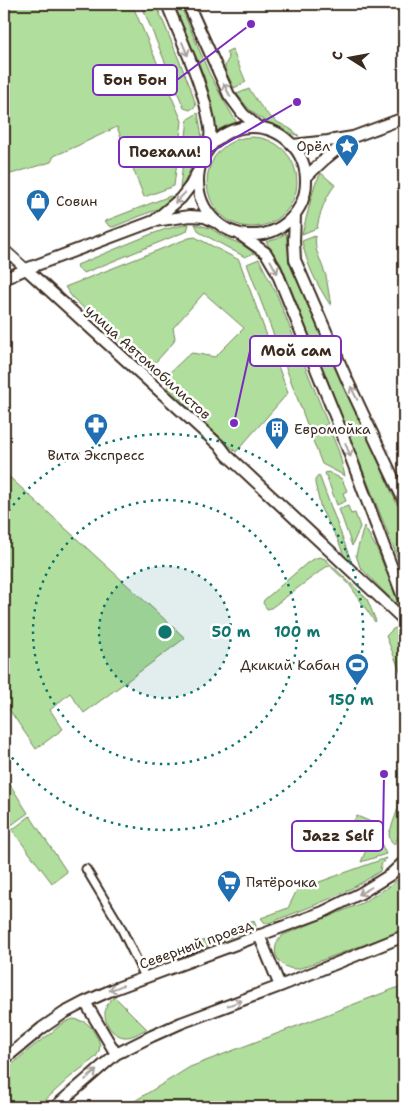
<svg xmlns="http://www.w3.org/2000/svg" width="408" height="1111" font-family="'Shantell Sans',sans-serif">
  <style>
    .green { fill: #b0de9d; stroke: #76845e }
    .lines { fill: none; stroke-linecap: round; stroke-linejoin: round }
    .minor-casing { stroke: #3b2a1e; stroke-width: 11 }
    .tertiary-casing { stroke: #3b2a1e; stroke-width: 12 }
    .secondary-casing { stroke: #3b2a1e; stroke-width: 14 }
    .minor { stroke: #fff; stroke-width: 7 }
    .tertiary { stroke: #fff; stroke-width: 9 }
    .secondary { stroke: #fff; stroke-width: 10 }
    .oneway { stroke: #a79f9a }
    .ring { fill: none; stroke: #0f766e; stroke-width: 2.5; stroke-dasharray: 2.5 5 }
    .labels { text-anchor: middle; stroke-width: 5; stroke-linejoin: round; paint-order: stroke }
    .poi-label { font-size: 14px; fill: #3b2a1e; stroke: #fff; text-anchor: start }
    .street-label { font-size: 14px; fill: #3b2a1e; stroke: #fff }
    .centre { fill: #0f766e; stroke: #fff; stroke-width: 2.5 }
    .ring-label { font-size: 15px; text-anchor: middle; font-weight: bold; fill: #0f766e; stroke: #fff; stroke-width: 5; stroke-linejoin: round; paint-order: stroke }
    .leader { fill: none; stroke: #7b2cbf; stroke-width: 2 }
    .callout-dot { fill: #7b2cbf; stroke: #fff; stroke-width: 2 }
    .callout { fill: #fff; stroke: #7b2cbf; stroke-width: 2 }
    .callout-label { font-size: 15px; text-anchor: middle; font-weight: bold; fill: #3b2a1e }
  </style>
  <rect width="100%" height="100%" fill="#fff"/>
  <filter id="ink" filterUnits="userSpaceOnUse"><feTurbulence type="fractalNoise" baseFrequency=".02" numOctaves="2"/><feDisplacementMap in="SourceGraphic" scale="10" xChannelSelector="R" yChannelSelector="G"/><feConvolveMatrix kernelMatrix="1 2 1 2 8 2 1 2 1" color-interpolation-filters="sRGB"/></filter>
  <g filter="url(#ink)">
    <path class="green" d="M4 4H132L182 121 174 186 144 197 117 127 77 146 54 156 51 162 4 176Z
      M141 4H156L191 89 196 106 190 110 184 108Z
      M174 4H180L209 73 224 101 237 123 216 130 210 96 204 76Z
      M232 49 246 82 234 88 225 70V65L229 58 226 52Z
      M249 89C256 99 262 110 272 118 280 125 291 127 299 136 282 130 263 122 250 110 245 105 241 99 237 94Z
      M198 113 202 137 199 151 181 190 180 188 188 119Z
      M207 182a45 45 0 1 1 90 0a45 45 0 1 1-90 0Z
      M321 173 335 185C325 198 320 212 317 228L302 234 315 184Z
      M170 196 175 197 163 207 113 227 109 226 105 221Z
      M189 224 187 231 84 273 78 269 77 265 149 235 166 229Z
      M195 224 210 228 226 238 241 244 254 253 245 257 199 232Z
      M286 233 289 260 404 520V574L281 264 266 242 277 239Z
      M315 236 316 249 326 276 331 306C317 285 307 266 302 241Z
      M195 237 239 260 288 393 236 452 169 389 165 381 167 375 186 357 192 353 215 357 244 328 204 293 173 328 175 338 173 343 152 366 146 367 72 297 65 287 189 238Z
      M259 259 277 295 328 424 310 432 247 264Z
      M330 430 339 452 345 476 322 464 312 438Z
      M4 472 185 638 84 713 70 693 50 710 63 729 36 749 4 702Z
      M328 472 342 479 347 491 343 493 346 501 337 505 325 473Z
      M319 475 353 566 346 561 338 540 321 509 315 483V480Z
      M348 506 351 514 355 513 360 527 352 546 339 509Z
      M364 526 377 549 398 601 395 603 360 567 356 555Z
      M316 558 320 557 325 559 367 599 376 621 375 622 349 584 330 566 326 567 271 608 267 609 263 603 264 600 307 563Z
      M396 628 401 629 404 634V681L386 636 393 629Z
      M4 775 28 813 10 826 4 818Z
      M404 791V826L394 845 390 839 389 834Z
      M30 816 67 872 52 883 12 830Z
      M357 816 371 822 377 827 380 841 386 854 361 862 372 836 349 827Z
      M386 858 381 865 380 871C346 895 307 908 269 923H265L261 918 288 908 297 890Z
      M404 874V930L298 969C278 970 267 949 283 935L362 903 390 886Z
      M254 921 256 926 255 928 189 953 186 952 184 948Z
      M404 985V1107H125L190 1067Z
      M115 997 147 1029C140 1032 132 1038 124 1037 105 1034 97 1007 115 997Z
      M74 1019 85 1022 91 1027 98 1039 100 1045 99 1051 96 1057 91 1061 68 1079 38 1107H4V1074C17 1058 33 1046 50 1034 57 1028 64 1021 74 1019Z"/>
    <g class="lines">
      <g class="minor-casing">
        <path id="minor" d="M86 869 119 924 145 977"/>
      </g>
      <g class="tertiary-casing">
        <path id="tertiary" d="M4 249 26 269"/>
      </g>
      <g class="secondary-casing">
        <path id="secondary" d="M167 4C182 42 205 88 210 128 211 134 210 141 209 147
          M188 4 229 95 243 114 258 127
          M198 181a54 54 0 1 1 108 0a54 54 0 1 1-108 0Z
          M293 145 328 141 353 137 404 118
          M307 176 325 159 350 139
          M295 215 294 241 295 260 348 382 404 501
          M154 221 181 198 191 185 197 173
          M239 234 266 253 276 270 338 423 404 600
          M26 269 221 447 227 455 404 620
          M4 279 26 269 154 221 190 216 205 217 215 222
          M259 935 280 986
          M85 1002 116 1054
          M4 1061 8 1056 42 1028 64 1013 85 1002 114 989 323 912 361 893 390 875 404 862
          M55 1107 116 1054 152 1036 181 1023 280 986 404 936"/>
      </g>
      <use href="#minor" class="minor"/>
      <use href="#tertiary" class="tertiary"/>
      <use href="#secondary" class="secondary"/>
    </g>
    <defs><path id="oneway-shaft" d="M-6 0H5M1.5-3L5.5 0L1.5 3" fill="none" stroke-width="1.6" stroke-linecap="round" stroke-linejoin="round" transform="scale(1.25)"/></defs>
    <g class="oneway">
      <use href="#oneway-shaft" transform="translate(185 49) rotate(67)"/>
      <use href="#oneway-shaft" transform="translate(227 90) rotate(-117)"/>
      <use href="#oneway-shaft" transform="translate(180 198) rotate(134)"/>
      <use href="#oneway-shaft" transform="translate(274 267) rotate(61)"/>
      <use href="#oneway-shaft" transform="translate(354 393) rotate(-116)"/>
      <use href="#oneway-shaft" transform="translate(348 450) rotate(69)"/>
      <use href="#oneway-shaft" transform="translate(365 891) rotate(150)"/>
      <use href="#oneway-shaft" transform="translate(116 988) rotate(158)"/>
      <use href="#oneway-shaft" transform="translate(235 1003) rotate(-20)"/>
      <use href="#oneway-shaft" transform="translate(91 1075) rotate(-40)"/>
    </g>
  </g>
  <circle cx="165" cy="632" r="66" fill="#0f766e" fill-opacity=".12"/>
  <g class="ring">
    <circle cx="165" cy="632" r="66"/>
    <circle cx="165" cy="632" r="132"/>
    <path d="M4 517A198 198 0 1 1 4 747"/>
  </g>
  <defs>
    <g id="sight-pin" transform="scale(1.25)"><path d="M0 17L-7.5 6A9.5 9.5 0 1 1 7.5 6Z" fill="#1f6fb2" stroke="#fff"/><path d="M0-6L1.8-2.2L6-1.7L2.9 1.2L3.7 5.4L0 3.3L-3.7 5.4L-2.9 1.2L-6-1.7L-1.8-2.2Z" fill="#fff"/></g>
    <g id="shop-pin" transform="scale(1.25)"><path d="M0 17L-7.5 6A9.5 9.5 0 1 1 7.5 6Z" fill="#1f6fb2" stroke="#fff"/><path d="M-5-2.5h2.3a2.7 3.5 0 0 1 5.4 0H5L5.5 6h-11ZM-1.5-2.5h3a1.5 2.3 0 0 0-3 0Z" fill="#fff"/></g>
    <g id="pharmacy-pin" transform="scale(1.25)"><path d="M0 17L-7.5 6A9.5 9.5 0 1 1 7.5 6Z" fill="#1f6fb2" stroke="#fff"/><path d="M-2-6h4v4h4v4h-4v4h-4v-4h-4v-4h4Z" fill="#fff"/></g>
    <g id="building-pin" transform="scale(1.25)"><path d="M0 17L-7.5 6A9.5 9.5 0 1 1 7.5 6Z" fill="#1f6fb2" stroke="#fff"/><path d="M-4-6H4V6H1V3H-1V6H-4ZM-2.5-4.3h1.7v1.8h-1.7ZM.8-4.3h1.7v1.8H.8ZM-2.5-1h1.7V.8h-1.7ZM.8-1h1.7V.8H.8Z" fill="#fff"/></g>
    <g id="stadium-pin" transform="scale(1.25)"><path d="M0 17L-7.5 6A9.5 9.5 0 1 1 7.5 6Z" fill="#1f6fb2" stroke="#fff"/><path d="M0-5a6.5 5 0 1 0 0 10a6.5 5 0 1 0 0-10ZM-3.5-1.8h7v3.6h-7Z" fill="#fff"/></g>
    <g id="supermarket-pin" transform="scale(1.25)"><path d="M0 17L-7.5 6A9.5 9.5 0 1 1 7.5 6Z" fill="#1f6fb2" stroke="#fff"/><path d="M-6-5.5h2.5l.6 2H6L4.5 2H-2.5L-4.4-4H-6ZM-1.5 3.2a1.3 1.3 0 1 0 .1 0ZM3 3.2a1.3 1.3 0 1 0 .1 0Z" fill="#fff"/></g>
  </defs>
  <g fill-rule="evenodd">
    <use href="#sight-pin" x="347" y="146"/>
    <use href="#shop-pin" x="38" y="201"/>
    <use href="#pharmacy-pin" x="96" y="425"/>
    <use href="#building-pin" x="277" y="429"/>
    <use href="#stadium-pin" x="357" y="665"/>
    <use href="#supermarket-pin" x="229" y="882"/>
  </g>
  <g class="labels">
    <g class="poi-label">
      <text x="330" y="151" text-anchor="end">Орёл</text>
      <text x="56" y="206">Совин</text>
      <text x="294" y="434">Евромойка</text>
      <text x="96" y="460" text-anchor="middle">Вита Экспресс</text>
      <text x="340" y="670" text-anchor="end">Дкикий Кабан</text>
      <text x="246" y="887">Пятёрочка</text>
    </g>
    <g class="street-label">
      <text transform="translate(148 362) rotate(42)" y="5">улица Автомобилистов</text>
      <text transform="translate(196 944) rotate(-20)" y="5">Северный проезд</text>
    </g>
  </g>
  <circle cx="165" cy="632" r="8" class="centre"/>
  <g class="ring-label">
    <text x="231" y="637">50 m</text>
    <text x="297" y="637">100 m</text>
    <text x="351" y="705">150 m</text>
  </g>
  <path class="leader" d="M251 24L177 80M297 102L211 152M234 423L250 351M384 774L383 836"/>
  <g class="callout-dot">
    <circle cx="251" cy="24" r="5"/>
    <circle cx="297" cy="102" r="5"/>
    <circle cx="234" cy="423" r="5"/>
    <circle cx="384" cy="774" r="5"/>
  </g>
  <g class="callout">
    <rect x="93" y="65" width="84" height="30" rx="5"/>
    <rect x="119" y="137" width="92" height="30" rx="5"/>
    <rect x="250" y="336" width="91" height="30" rx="5"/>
    <rect x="292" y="821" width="91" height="30" rx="5"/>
  </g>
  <g class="callout-label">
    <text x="135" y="85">Бон Бон</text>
    <text x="165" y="157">Поехали!</text>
    <text x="296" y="356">Мой сам</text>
    <text x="338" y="841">Jazz Self</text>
  </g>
  <rect width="408" height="1111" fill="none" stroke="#fff" stroke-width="20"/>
  <rect x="10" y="10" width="388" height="1091" fill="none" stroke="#3b2a1e" stroke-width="2" filter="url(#ink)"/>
  <g transform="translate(350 58) rotate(281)" stroke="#ffffff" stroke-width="4" paint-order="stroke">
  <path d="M0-4L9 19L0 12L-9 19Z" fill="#3b2a1e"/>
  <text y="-8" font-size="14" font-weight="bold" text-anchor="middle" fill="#3b2a1e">С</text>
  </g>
</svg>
